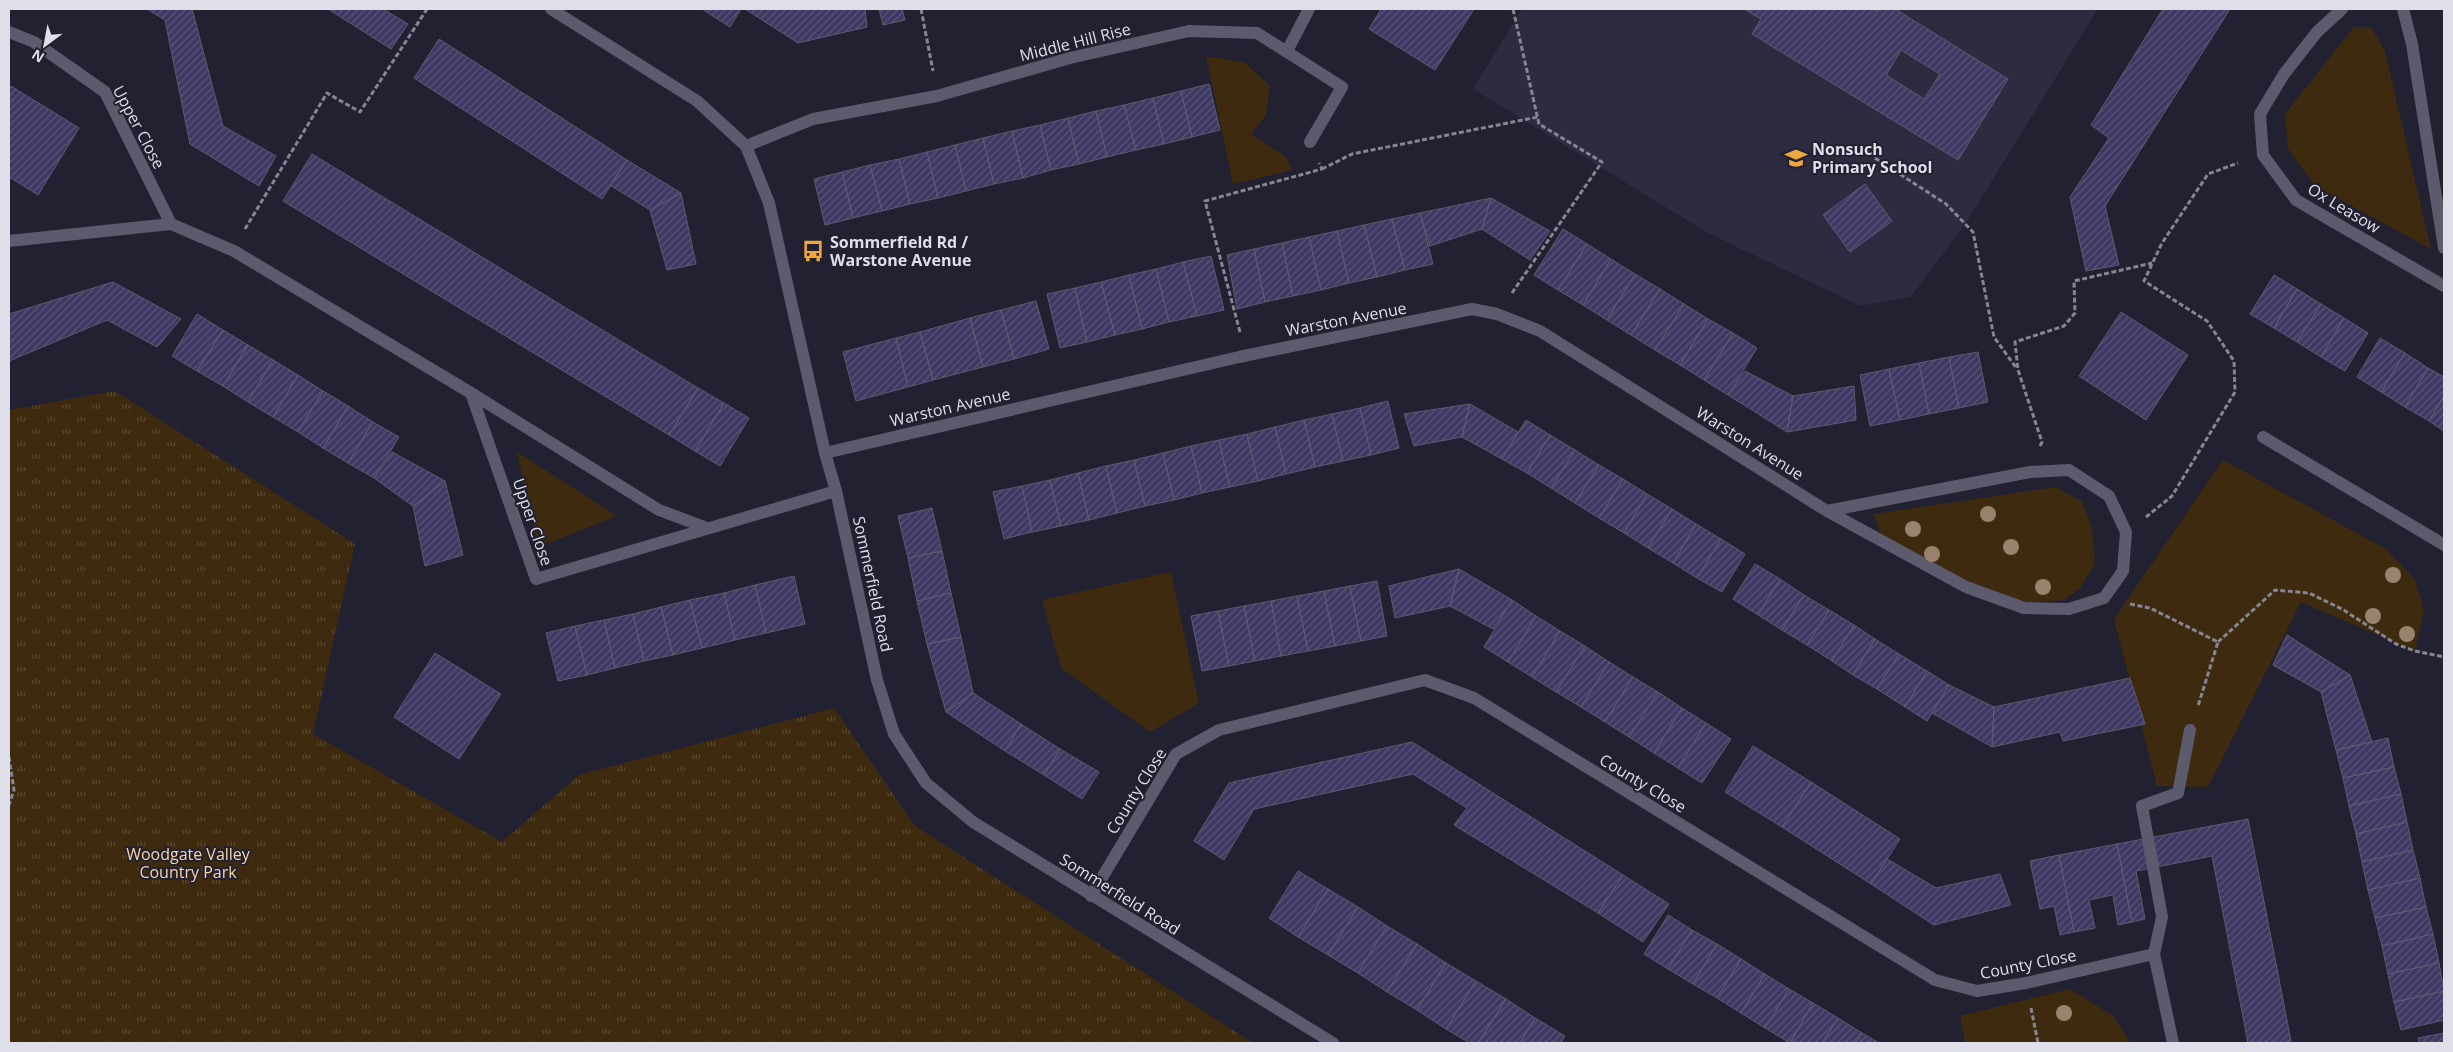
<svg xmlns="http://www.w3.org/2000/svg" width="2453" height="1052" font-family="'Open Sans',sans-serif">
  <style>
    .built { fill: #2c2b40 }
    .grass { fill: #3e2b0f }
    .park { fill: url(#park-tufts) }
    .building { fill: url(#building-hatch); stroke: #5c5b6f; fill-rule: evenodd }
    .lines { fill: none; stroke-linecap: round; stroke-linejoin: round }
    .path { stroke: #858593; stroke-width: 3; stroke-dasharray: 5 2.5; stroke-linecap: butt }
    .service { stroke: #5c5b6e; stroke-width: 12 }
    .minor { stroke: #5c5b6e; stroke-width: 12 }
    .tertiary { stroke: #5c5b6e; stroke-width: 12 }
    .tree { fill: #99836f }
    .labels { text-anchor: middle; stroke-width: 4; stroke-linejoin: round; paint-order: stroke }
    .street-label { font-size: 16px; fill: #dfdfea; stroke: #222132 }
    .poi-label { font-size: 16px; font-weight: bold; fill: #dfdfea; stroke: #222132; text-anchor: start }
    .park-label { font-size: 16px; fill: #fbd4a1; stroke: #222132 }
  </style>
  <defs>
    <pattern id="park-tufts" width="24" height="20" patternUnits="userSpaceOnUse" patternTransform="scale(1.25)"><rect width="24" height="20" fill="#3e2b0f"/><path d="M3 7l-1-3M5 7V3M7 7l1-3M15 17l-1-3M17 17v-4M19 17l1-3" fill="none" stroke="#594932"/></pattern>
    <pattern id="building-hatch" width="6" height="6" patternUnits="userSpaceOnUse" patternTransform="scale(1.25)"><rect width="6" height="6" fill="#3d3962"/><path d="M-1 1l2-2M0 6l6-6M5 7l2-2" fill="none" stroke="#595579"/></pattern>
  </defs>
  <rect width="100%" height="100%" fill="#222132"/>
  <path class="built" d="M1522 9H2098L1964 226 1911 297 1860 306 1708 233 1473 89Z"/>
  <path class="grass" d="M2354 27H2371L2385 51 2431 249 2315 186 2288 149 2285 114Z
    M1206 56 1244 62 1270 86 1266 115 1251 134 1286 157 1292 170 1233 184Z
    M517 452 617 516 538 547Z
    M2223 460 2386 549 2415 580 2424 610 2415 651 2301 602 2208 787 2157 786 2114 619Z
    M2056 487 2082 502 2092 527 2095 564 2080 588 2064 600 2026 603 1969 582 1881 535 1874 514Z
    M1171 572 1199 703 1150 732 1061 668 1042 600Z
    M2070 989 2113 1016 2131 1043H1969L1965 1041 1960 1016Z"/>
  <path class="park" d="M115 391 355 544 313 734 502 842 579 775 834 708 915 826 1253 1043H9V410Z"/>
  <path class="building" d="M147 9H192L223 126 276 156 259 186 190 144 165 20Z
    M328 9H383L408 24 391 49Z
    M702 9H741L730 27Z
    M745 9H865L867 27 798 43Z
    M879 9H902L905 20 883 25Z
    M1381 9H1474L1435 70 1369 29Z
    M1744 9H1873L1876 11 1878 9H1895L2008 79 1958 160 1752 34 1761 19ZM1901 50 1940 74 1924 99 1886 75Z
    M2163 9H2230L2105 206 2119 265 2086 271 2070 197 2109 138 2091 125Z
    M439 39 627 160 602 199 414 78Z
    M1209 84 1220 130 1192 137 1181 91Z
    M11 86 79 128 38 195 9 177V90Z
    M1181 91 1192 137 1164 144 1153 98Z
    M1153 98 1164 144 1136 150 1124 105Z
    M1124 105 1136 150 1107 157 1096 111Z
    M1096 111 1107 157 1079 164 1068 118Z
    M1068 118 1079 164 1051 170 1040 125Z
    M1040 125 1051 170 1023 178 1012 131Z
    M1012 131 1023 178 994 184 983 138Z
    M983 138 994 184 966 191 955 145Z
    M955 145 966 191 938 198 927 152Z
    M927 152 938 198 910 204 899 159Z
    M312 154 698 388 669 435 283 201Z
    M899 159 910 204 882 211 870 165Z
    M627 160 681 193 650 210 610 185Z
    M870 165 882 211 853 218 842 172Z
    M842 172 853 218 825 225 814 179Z
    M1865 184 1892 221 1850 252 1823 215Z
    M681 193 696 264 667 270 650 210Z
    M1491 198 1482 229 1430 246 1420 213Z
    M1491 198 1550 231 1530 260 1482 229Z
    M1420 213 1433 264 1405 270 1392 219Z
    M1392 219 1405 270 1377 277 1364 225Z
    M1364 225 1377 277 1349 283 1337 231Z
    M1563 229 1587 244 1558 290 1534 275Z
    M1337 231 1349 283 1321 290 1309 237Z
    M1309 237 1321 290 1293 296 1282 243Z
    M1282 243 1293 296 1265 302 1254 249Z
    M1587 244 1611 259 1583 305 1558 290Z
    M1254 249 1265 302 1237 309 1227 255Z
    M1211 256 1224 310 1197 316 1183 262Z
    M1611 259 1635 274 1607 320 1583 305Z
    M1183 262 1197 316 1169 322 1156 269Z
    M1156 269 1169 322 1142 329 1129 275Z
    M1635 274 1660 289 1631 335 1607 320Z
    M1129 275 1142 329 1115 335 1101 282Z
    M2274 275 2297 289 2274 328 2250 314Z
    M113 282 181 319 157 347 107 320 9 361V314Z
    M1101 282 1115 335 1087 342 1075 288Z
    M1075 288 1087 342 1060 348 1047 294Z
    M1660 289 1684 304 1655 350 1631 335Z
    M2297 289 2321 304 2297 342 2274 328Z
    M1036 301 1049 349 1014 359 1001 310Z
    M1684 304 1708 319 1680 365 1655 350Z
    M2321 304 2344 318 2321 357 2297 342Z
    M1001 310 1014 359 983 367 970 318Z
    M2121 312 2188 355 2146 420 2079 376Z
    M197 314 223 330 197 371 172 356Z
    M970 318 983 367 933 380 920 332Z
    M2344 318 2368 333 2345 371 2321 357Z
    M1708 319 1733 333 1704 380 1680 365Z
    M223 330 248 345 223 386 197 371Z
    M920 332 933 380 908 387 896 338Z
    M1733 333 1757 348 1728 395 1704 380Z
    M896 338 908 387 856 401 843 352Z
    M2380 338 2405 353 2381 392 2357 377Z
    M248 345 273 360 248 402 223 386Z
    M1978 352 1988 402 1959 408 1949 357Z
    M2405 353 2428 368 2405 407 2381 392Z
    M1949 357 1959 408 1929 414 1919 363Z
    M273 360 298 375 273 417 248 402Z
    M1919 363 1929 414 1900 420 1889 369Z
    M2428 368 2444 377V396L2429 421 2405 407Z
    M1889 369 1900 420 1870 426 1860 375Z
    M1745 371 1793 396 1787 432 1728 395Z
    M298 375 323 391 298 432 273 417Z
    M1854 386 1856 420 1787 432 1793 396Z
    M698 388 724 403 695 451 669 435Z
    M323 391 348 406 323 448 298 432Z
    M2444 396V431L2429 421Z
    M1388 401 1399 448 1371 455 1360 408Z
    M724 403 749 418 720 466 695 451Z
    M1470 404 1518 432 1502 459 1462 437Z
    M1470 404 1462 437 1414 446 1404 414Z
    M348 406 373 422 348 463 323 448Z
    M1360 408 1371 455 1343 461 1332 414Z
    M1332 414 1343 461 1315 467 1304 420Z
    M1304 420 1315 467 1286 474 1275 427Z
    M1526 420 1550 435 1527 473 1502 459Z
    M373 422 399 437 374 478 348 463Z
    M1275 427 1286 474 1258 481 1247 434Z
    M1247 434 1258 481 1230 487 1219 440Z
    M1550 435 1575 450 1551 488 1527 473Z
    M1219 440 1230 487 1202 493 1191 446Z
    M1191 446 1202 493 1174 500 1163 453Z
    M1575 450 1599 465 1575 503 1551 488Z
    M392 452 445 481 413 506 374 478Z
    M1163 453 1174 500 1145 506 1134 460Z
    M1134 460 1145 506 1117 513 1106 466Z
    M1599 465 1623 479 1599 518 1575 503Z
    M1106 466 1117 513 1089 520 1078 473Z
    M1078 473 1089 520 1061 526 1050 480Z
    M1623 479 1647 494 1624 533 1599 518Z
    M1050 480 1061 526 1032 532 1022 486Z
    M445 481 463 555 425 566 413 506Z
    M1022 486 1032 532 1004 539 993 492Z
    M1647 494 1672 509 1648 548 1624 533Z
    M932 508 942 551 908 558 898 516Z
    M1672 509 1696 524 1673 563 1648 548Z
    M1696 524 1721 539 1697 578 1673 563Z
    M1721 539 1745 554 1722 592 1697 578Z
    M942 551 951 593 917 601 908 558Z
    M1755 564 1780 579 1758 615 1733 599Z
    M1459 569 1450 606 1395 618 1389 586Z
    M1459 569 1512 600 1493 629 1450 606Z
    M794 576 805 624 766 633 755 585Z
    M1780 579 1804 595 1782 630 1758 615Z
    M1377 581 1387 636 1361 641 1350 586Z
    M755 585 766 633 735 640 724 593Z
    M1350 586 1361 641 1335 646 1324 591Z
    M1324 591 1335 646 1308 651 1297 596Z
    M724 593 735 640 702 648 690 600Z
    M951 593 961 637 927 644 917 601Z
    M1804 595 1829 610 1807 645 1782 630Z
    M1297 596 1308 651 1281 656 1271 601Z
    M690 600 702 648 673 655 661 607Z
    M1512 600 1536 616 1508 662 1484 647Z
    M1271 601 1281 656 1255 661 1244 606Z
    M1244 606 1255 661 1229 666 1218 611Z
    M661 607 673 655 644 661 633 614Z
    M1829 610 1854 625 1832 661 1807 645Z
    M1218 611 1229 666 1202 671 1191 616Z
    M633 614 644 661 615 668 604 620Z
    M1536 616 1560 631 1532 677 1508 662Z
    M604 620 615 668 587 675 575 626Z
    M1854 625 1875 639 1853 675 1832 661Z
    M575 626 587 675 558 681 546 633Z
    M1560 631 1585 646 1556 692 1532 677Z
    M2287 635 2350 675 2321 692 2273 665Z
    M961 637 973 693 946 712 927 644Z
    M1875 639 1899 654 1877 689 1853 675Z
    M1585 646 1609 662 1581 707 1556 692Z
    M435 653 501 694 459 759 394 717Z
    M1899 654 1927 671 1905 707 1877 689Z
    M1609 662 1633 677 1605 722 1581 707Z
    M1927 671 1949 685 1927 721 1905 707Z
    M2350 675 2372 742 2336 750 2321 692Z
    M1633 677 1658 692 1629 737 1605 722Z
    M2130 678 2145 724 2063 741 2060 732 1992 747 1994 707Z
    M1949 685 1994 707 1992 747 1932 713Z
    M1658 692 1682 708 1654 753 1629 737Z
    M973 693 1021 724 1005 751 946 712Z
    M1682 708 1706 723 1678 768 1654 753Z
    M1706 723 1731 739 1702 783 1678 768Z
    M1021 724 1060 749 1044 775 1005 751Z
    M2388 738 2394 767 2343 778 2336 750Z
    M1412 742 1623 875 1598 913 1454 825 1467 808 1413 774 1254 809 1224 860 1194 841 1229 783Z
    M1753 746 1811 782 1782 827 1725 792Z
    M1060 749 1099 772 1082 799 1044 775Z
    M2394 767 2401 794 2349 806 2343 778Z
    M1811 782 1900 839 1871 884 1782 827Z
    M2401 794 2407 822 2356 834 2349 806Z
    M2248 819 2291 1041 2281 1043H2248L2212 856 2136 871 2145 919 2132 922 2117 844Z
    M2407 822 2413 850 2362 862 2356 834Z
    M2117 844 2132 922 2118 925 2113 895 2089 900 2095 928 2074 932 2059 855Z
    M2413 850 2420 878 2368 890 2362 862Z
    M2059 855 2074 932 2060 935 2054 906 2040 909 2030 861Z
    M1887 859 1936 888 2000 874 2011 905 1934 925 1871 884Z
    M1298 871 1328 889 1298 937 1269 918Z
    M1623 875 1669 904 1643 942 1598 913Z
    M2420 878 2426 907 2375 918 2368 890Z
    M1328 889 1358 907 1328 955 1298 937Z
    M1358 907 1387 926 1358 973 1328 955Z
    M2426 907 2433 934 2382 946 2375 918Z
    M1668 915 1692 930 1668 969 1644 954Z
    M1387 926 1417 944 1387 992 1358 973Z
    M1692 930 1717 944 1693 984 1668 969Z
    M2433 934 2439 963 2388 974 2382 946Z
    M1417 944 1446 963 1417 1010 1387 992Z
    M1717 944 1741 959 1717 998 1693 984Z
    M1741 959 1765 974 1741 1013 1717 998Z
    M1446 963 1476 981 1446 1029 1417 1010Z
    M2439 963 2444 991 2394 1002 2388 974Z
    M1765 974 1789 989 1765 1028 1741 1013Z
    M1476 981 1506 999 1478 1043H1470L1446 1029Z
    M1789 989 1813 1003 1790 1043 1765 1028Z
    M2444 991V1020L2401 1030 2394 1002Z
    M1506 999 1535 1018 1520 1043H1478Z
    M1813 1003 1838 1018 1822 1043H1790Z
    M1535 1018 1565 1036 1561 1043H1520Z
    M1838 1018 1862 1033 1855 1043H1822Z
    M1862 1033 1879 1043H1855Z
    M2444 1033V1043H2419L2418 1038Z"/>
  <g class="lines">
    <path class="path" d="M921 9 933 71
      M1875 158 1946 204 1973 232 1994 337 2017 369
      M1322 169 1352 154 1538 117
      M245 229 327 93 360 112 427 9
      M1512 293 1602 162 1539 124 1513 9
      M1240 332 1205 201 1322 169 1319 163
      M2040 446 2042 442 2018 370 2015 342 2064 326 2075 313 2074 281 2152 263
      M2146 517 2172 496 2235 392 2234 361 2207 321 2144 281 2162 243 2208 174 2238 163
      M2130 604 2150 608 2218 642 2198 706
      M2218 642 2275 590 2309 593 2342 609 2396 644 2415 651 2444 657
      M9 757 14 790 9 805
      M2031 1008 2038 1043"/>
    <path class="service" d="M1287 51 1309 9
      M2263 437 2436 540
      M2154 954 2162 917 2142 806 2178 793 2190 730"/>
    <path class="minor" d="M2342 9 2317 32 2284 74 2260 114 2263 155 2296 200 2444 286
      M2403 9 2412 44 2444 248
      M9 32 34 42 105 92 171 224
      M746 146 813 119 937 96 1070 58 1189 31 1257 33 1342 87 1310 142
      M9 241 171 224 234 251 471 393 659 510 707 528
      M471 393 536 579 836 491
      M825 453 1239 357 1472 309 1497 314 1540 331 1827 511 1966 587 2024 608 2069 609 2104 598 2123 571 2126 532 2109 496 2069 470 2030 472 1827 511
      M2436 540 2444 545
      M1091 896 1176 754 1219 730 1425 680 1474 698 1935 980 1977 991 2026 983 2154 954 2173 1043"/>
    <path class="tertiary" d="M551 9 697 101 746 146 769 203 825 453 836 491 877 680 894 734 926 783 973 822 1333 1043"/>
  </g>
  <g class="tree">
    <circle cx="1988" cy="514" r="8"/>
    <circle cx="1913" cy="529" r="8"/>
    <circle cx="2011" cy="547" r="8"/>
    <circle cx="1932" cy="554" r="8"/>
    <circle cx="2393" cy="575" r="8"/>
    <circle cx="2043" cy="587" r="8"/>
    <circle cx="2373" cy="616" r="8"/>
    <circle cx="2407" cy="634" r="8"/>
    <circle cx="2064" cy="1013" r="8"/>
  </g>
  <defs>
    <g id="school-bare" transform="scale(1.725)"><path d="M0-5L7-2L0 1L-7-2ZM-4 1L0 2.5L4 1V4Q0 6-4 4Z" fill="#eea73c" stroke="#222132" stroke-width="2.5" paint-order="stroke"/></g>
    <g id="bus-bare" transform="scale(1.725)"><path d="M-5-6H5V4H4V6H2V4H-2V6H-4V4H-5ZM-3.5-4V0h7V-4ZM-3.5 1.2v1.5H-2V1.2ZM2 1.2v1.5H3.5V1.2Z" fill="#eea73c" stroke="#222132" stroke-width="2.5" paint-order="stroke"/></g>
  </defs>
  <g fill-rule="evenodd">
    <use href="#school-bare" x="1796" y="158"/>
    <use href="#bus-bare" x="813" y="251"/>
  </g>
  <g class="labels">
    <g class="street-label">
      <text transform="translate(1075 42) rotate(-14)" y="6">Middle Hill Rise</text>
      <text transform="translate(139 127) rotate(62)" y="6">Upper Close</text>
      <text transform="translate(2344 208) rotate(31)" y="6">Ox Leasow</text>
      <text transform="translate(1346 319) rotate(-11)" y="6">Warston Avenue</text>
      <text transform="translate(950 407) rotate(-13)" y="6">Warston Avenue</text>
      <text transform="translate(1750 443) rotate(32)" y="6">Warston Avenue</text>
      <text transform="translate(533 522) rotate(71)" y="6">Upper Close</text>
      <text transform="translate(873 584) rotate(78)" y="6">Sommerfield Road</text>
      <text transform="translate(1643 783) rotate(31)" y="6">County Close</text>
      <text transform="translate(1136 791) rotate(-58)" y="6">County Close</text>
      <text transform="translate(1120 894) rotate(32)" y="6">Sommerfield Road</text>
      <text transform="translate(2028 964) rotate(-11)" y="6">County Close</text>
    </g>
    <g class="poi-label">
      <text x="1812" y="155">Nonsuch<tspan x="1812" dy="18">Primary School</tspan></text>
      <text x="830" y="248">Sommerfield Rd /<tspan x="830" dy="18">Warstone Avenue</tspan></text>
    </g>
    <g class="park-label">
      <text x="188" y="860">Woodgate Valley<tspan x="188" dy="18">Country Park</tspan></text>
    </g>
  </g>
  <rect width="2453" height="1052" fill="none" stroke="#dfdfea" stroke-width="20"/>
  <g transform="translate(45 45) rotate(212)" stroke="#222132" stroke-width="4" paint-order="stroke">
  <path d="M0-4L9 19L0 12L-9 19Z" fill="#dfdfea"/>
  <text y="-8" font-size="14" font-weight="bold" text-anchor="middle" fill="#dfdfea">N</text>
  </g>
</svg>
